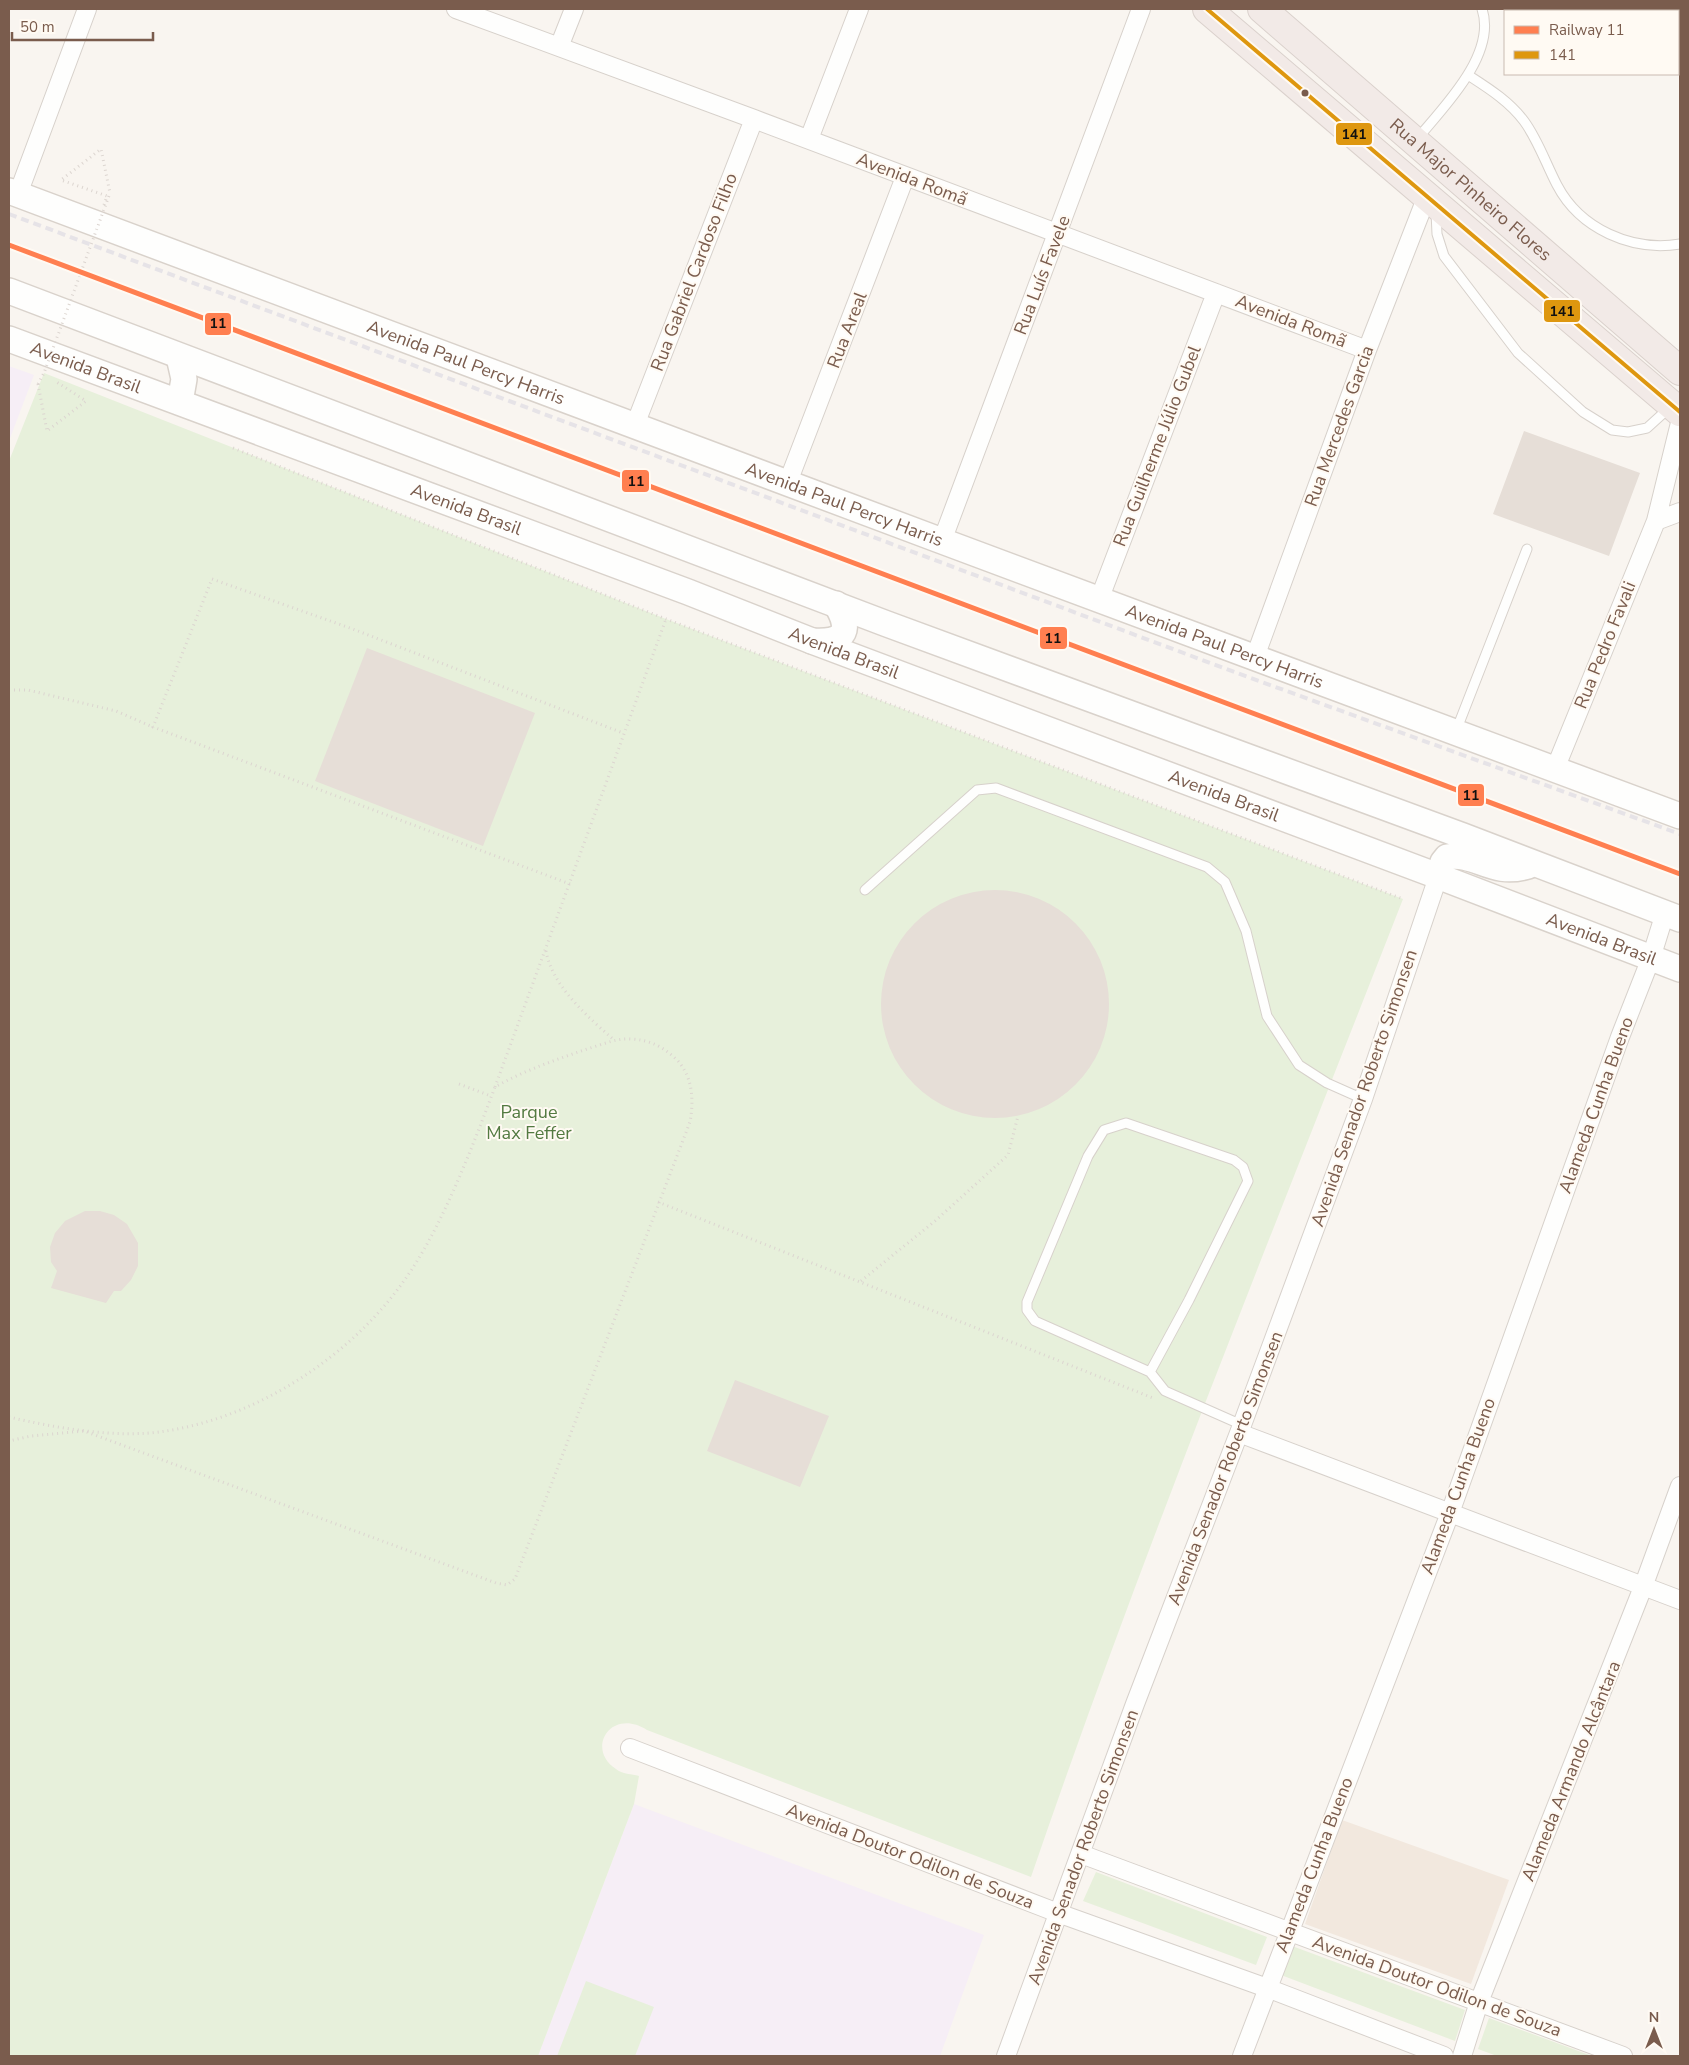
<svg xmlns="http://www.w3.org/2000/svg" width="1689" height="2065" font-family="'Nunito Sans',sans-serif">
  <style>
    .residential { fill: #f2e8de }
    .education { fill: #f6eef6 }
    .green { fill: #e7f0db }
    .building { fill: #e6ded7 }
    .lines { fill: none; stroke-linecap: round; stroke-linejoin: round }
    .lane-casing { stroke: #d7d1cb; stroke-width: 11 }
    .street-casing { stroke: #d7d1cb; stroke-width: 20 }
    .secondary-casing { stroke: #d9d2cb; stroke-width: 28 }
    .highway-casing { stroke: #dad1cc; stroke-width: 30 }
    .path { stroke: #dcd5d0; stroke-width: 3; stroke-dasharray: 1 4; stroke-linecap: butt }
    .lane { stroke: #fefefd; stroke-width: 9 }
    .street { stroke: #fefefd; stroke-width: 18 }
    .secondary { stroke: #fefefd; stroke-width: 25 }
    .highway { stroke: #f2eae7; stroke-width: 28 }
    .rail { stroke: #e6e3e7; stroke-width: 4; stroke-dasharray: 8 5; stroke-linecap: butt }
    .path-bridge { stroke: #dcd5d0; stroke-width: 3; stroke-dasharray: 1 4; stroke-linecap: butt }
    .bus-1-casing { stroke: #fffaf3; stroke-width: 8 }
    .bus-1 { stroke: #de970f; stroke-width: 4 }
    .rail-1-casing { stroke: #fffaf3; stroke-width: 9 }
    .rail-1 { stroke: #ff7f50; stroke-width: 5 }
    .bus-dot { fill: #7a5c4d; stroke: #fffaf3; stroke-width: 2 }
    .labels { text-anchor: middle; stroke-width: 4; stroke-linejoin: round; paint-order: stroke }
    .street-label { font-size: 18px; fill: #7a5c4d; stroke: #fffaf3 }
    .park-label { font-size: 18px; fill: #537a41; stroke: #fffaf3 }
    .line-badge { stroke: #fffaf3; stroke-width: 2 }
    .pale-badge-label { font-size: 14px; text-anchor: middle; font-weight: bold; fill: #111 }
  </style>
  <rect width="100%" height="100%" fill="#f9f5f0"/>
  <path class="residential" d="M1342 1820 1509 1880 1471 1984 1305 1924Z"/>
  <path class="education" d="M9 366 34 375 9 441Z
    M634 1804 984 1935 940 2056H538Z"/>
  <path class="green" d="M44 373 666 619 1403 899C1276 1224 1144 1547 1031 1877L647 1730C611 1707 585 1749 616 1769 622 1774 632 1774 639 1776L634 1804 538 2056H9V461Z
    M1096 1872 1267 1937 1256 1965 1083 1901Z
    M1292 1946 1465 2010 1455 2041 1281 1975Z
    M586 1981 654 2007 635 2056H557Z
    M1489 2018 1592 2056H1497L1478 2049Z"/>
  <path class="building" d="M1524 431 1640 473 1609 556 1493 514Z
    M367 648 535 713 483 846 315 781Z
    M881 1004a114 114 0 1 1 228 0a114 114 0 1 1-228 0Z
    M85 1211H100L114 1215 127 1224 138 1243V1266L131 1280 121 1291H114L106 1303 51 1288 57 1271 51 1262 50 1247 55 1233 65 1221Z
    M735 1380 829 1416 800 1487 707 1451Z"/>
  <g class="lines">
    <g class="lane-casing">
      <path id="lane" d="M1468 75C1488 88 1509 101 1524 121 1538 140 1546 164 1557 185 1580 229 1632 252 1680 244
        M1417 139C1444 107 1497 54 1482 9
        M1436 212 1437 234 1444 256 1518 353 1583 412 1612 430 1628 432 1647 428 1669 408
        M1456 731 1527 549
        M865 890 977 790 996 788 1207 867 1225 882 1246 931 1267 1016 1299 1065 1327 1083 1363 1099
        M1126 1123 1234 1160 1243 1167 1248 1181 1189 1300 1150 1372 1035 1321 1027 1310V1302L1088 1156 1104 1130Z
        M1150 1372 1165 1391 1242 1425"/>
    </g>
    <g class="street-casing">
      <path id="street" d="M456 9 754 119 1367 350
        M559 47 574 9
        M809 139 859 9
        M18 194 87 9
        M635 425 754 119
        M788 482 905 177
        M1656 521 1680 512
        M942 541 1141 9
        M1099 600 1216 293
        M1255 657 1367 350 1427 196
        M1555 769 1656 521 1680 423
        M1239 1433 1680 1600
        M630 1748 1058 1913 1267 1988 1444 2056
        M1081 1854 1623 2056
        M1006 2056 1135 1704 1239 1433 1363 1099 1438 877
        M1242 2056 1450 1513 1620 1037 1651 958 1665 913
        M1462 2056 1479 2002 1643 1587 1680 1486"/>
    </g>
    <g class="secondary-casing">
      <g id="secondary">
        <path id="s1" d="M9 191 942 541 1680 816"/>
        <path d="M9 291 887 624 1463 836 1680 919"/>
        <path id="s2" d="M9 339 688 592 812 641 1435 875 1680 969"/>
        <path d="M179 357 184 379 180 402"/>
        <path d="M812 641C842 643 854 633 836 604"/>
        <path d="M1438 877 1443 862 1447 857C1477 852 1491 877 1528 866"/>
      </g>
    </g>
    <g class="highway-casing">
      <g id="highway">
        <path d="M1207 9 1680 412"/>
        <path id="s3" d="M1262 9 1680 371"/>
      </g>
    </g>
    <path class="path" d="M104 205 107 196 61 180 101 149 110 193
      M38 384 47 431 86 401 55 381
      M233 448 666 619 1403 899
      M9 690H28L116 711 153 727
      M570 884 153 727 212 579 350 628 623 733
      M546 951C552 986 588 1017 614 1040
      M459 1084 491 1096
      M495 1087 666 619
      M658 1202 1153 1398
      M861 1281 935 1221 1008 1155 1018 1116
      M9 1417C56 1428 118 1439 166 1431 263 1416 359 1351 412 1269 446 1217 473 1145 495 1087 525 1070 558 1059 590 1048 604 1044 617 1038 631 1039 649 1040 662 1046 675 1058 693 1075 694 1100 690 1122L515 1579 507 1585 496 1583 84 1431 31 1436 9 1441"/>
    <use href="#lane" class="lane"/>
    <use href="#street" class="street"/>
    <use href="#secondary" class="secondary"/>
    <use href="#highway" class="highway"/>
    <path class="rail" d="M9 214 1237 673 1680 834"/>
    <path class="path-bridge" d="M38 384 44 373 110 193"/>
    <g class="bus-1-casing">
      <path id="bus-1" d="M1207 9 1680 412"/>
    </g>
    <use href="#bus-1" class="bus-1"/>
    <g class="rail-1-casing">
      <path id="rail-1" d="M9 245 1680 874"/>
    </g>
    <use href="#rail-1" class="rail-1"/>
  </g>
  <circle class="bus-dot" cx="1305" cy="93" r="4.5"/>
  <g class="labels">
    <g class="street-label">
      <text transform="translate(912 179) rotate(21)" y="6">Avenida Romã</text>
      <text dy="6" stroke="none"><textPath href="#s3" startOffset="276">Rua Major Pinheiro Flores</textPath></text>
      <text transform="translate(694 272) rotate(-69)" y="6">Rua Gabriel Cardoso Filho</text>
      <text transform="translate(1042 275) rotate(-69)" y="6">Rua Luís Favele</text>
      <text transform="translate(1291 321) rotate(21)" y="6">Avenida Romã</text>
      <text transform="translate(847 330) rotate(-69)" y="6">Rua Areal</text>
      <text dy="6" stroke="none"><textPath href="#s1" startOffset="488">Avenida Paul Percy Harris</textPath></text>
      <text dy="6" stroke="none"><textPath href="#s2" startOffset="82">Avenida Brasil</textPath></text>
      <text transform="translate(1339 426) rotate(-70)" y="6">Rua Mercedes Garcia</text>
      <text transform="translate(1157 446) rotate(-69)" y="6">Rua Guilherme Júlio Gubel</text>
      <text dy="6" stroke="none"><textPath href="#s1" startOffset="892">Avenida Paul Percy Harris</textPath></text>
      <text dy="6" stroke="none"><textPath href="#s2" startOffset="488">Avenida Brasil</textPath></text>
      <text transform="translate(1605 645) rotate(-68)" y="6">Rua Pedro Favali</text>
      <text dy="6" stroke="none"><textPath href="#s1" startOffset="1298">Avenida Paul Percy Harris</textPath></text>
      <text dy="6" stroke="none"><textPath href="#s2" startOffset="892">Avenida Brasil</textPath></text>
      <text dy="6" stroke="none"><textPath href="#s2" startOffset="1298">Avenida Brasil</textPath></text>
      <text dy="6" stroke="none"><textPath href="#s2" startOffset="1702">Avenida Brasil</textPath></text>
      <text transform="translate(1364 1088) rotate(-71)" y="6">Avenida Senador Roberto Simonsen</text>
      <text transform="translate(1596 1105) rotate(-70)" y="6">Alameda Cunha Bueno</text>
      <text transform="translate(1225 1468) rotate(-69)" y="6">Avenida Senador Roberto Simonsen</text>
      <text transform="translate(1458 1486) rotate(-70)" y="6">Alameda Cunha Bueno</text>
      <text transform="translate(1571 1771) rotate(-68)" y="6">Alameda Armando Alcântara</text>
      <text transform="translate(1083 1847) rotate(-70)" y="6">Avenida Senador Roberto Simonsen</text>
      <text transform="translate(910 1856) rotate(21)" y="6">Avenida Doutor Odilon de Souza</text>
      <text transform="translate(1314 1865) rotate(-69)" y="6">Alameda Cunha Bueno</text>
      <text transform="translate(1437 1986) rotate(20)" y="6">Avenida Doutor Odilon de Souza</text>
    </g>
    <g class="park-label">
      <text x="529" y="1118">Parque<tspan x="529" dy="21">Max Feffer</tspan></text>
    </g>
  </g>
  <g class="line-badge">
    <rect x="1335" y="122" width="38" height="24" rx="5" fill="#de970f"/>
    <rect x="1543" y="299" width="38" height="24" rx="5" fill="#de970f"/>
    <rect x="204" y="312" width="28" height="24" rx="5" fill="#ff7f50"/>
    <rect x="621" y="469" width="29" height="24" rx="5" fill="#ff7f50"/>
    <rect x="1039" y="626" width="29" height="24" rx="5" fill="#ff7f50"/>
    <rect x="1457" y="783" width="28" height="24" rx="5" fill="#ff7f50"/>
  </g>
  <g class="pale-badge-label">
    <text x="1354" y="139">141</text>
    <text x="1562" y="316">141</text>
    <text x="218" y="328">11</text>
    <text x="636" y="486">11</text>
    <text x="1053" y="643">11</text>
    <text x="1471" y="800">11</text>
  </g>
  <rect width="1689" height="2065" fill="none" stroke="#7a5c4d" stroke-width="20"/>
  <rect x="1504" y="10" width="175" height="65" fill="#fffaf3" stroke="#cabbb1"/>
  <rect x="1514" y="26" width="25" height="8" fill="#ff7f50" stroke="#cabbb1"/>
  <text x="1549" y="35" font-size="15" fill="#7a5c4d">Railway 11</text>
  <rect x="1514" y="51" width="25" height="8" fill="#de970f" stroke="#cabbb1"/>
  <text x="1549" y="60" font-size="15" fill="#7a5c4d">141</text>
  <g transform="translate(1654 2030)" stroke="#fffaf3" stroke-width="4" paint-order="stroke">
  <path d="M0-4L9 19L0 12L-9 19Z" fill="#7a5c4d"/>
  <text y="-8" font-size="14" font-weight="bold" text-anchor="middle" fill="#7a5c4d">N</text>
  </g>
  <path d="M12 32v8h141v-8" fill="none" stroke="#7a5c4d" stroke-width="2.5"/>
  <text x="20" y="32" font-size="15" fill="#7a5c4d" stroke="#fffaf3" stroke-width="4" paint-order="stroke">50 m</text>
</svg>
